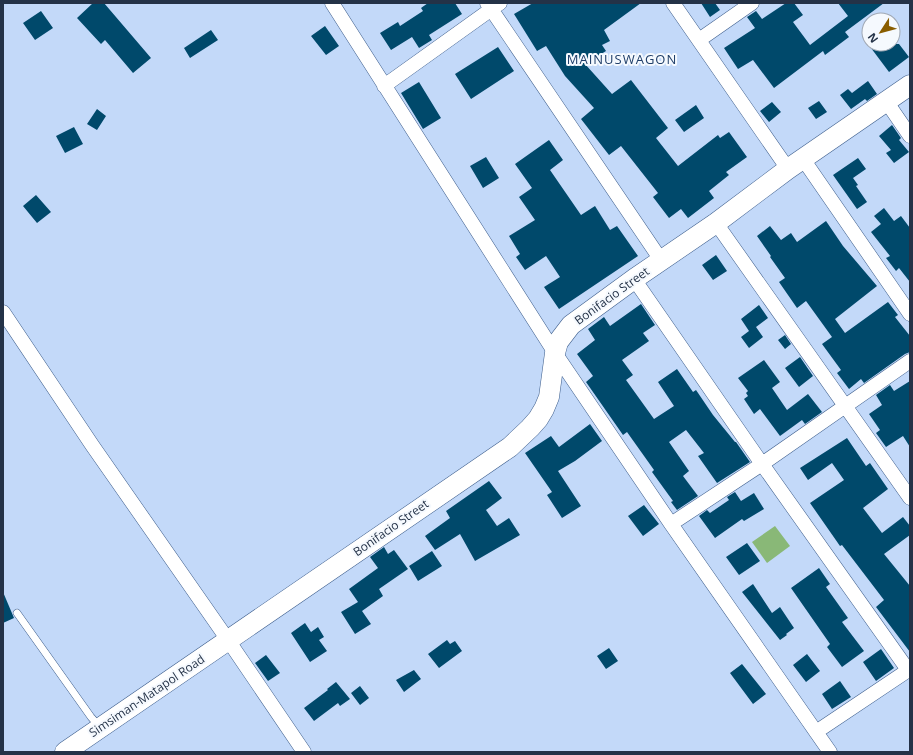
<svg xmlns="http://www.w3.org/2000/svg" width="913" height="755" font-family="'Open Sans',sans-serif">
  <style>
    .green { fill: #89b877 }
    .building { fill: #00496b }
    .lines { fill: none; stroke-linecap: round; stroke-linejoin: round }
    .lane-casing { stroke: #3f5f8d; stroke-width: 8 }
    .street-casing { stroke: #3f5f8d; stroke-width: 15 }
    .secondary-casing { stroke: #3f5f8d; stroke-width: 21 }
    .lane { stroke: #fff; stroke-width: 7 }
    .street { stroke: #fff; stroke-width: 14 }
    .secondary { stroke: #fff; stroke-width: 20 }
    .labels { text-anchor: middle; stroke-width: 4; stroke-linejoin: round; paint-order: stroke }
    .street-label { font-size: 12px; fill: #243247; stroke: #f5f9fe }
    .neighbourhood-label { font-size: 13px; letter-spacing: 1px; fill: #1f3e69; stroke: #f5f9fe }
  </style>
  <rect width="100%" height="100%" fill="#c3d9f9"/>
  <path class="green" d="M775 526 790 546 767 563 752 542Z"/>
  <path class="building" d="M93 3H104L151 58 133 73 105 40 101 44 77 18Z
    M428 3H455L462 14 429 35 432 40 419 48 412 37 391 50 380 33 398 22 400 26 423 11 421 8Z
    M533 3H641L604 30 610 41 602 45 606 51 585 64 612 94 631 80 668 128 656 138 678 166 718 135 720 138 729 132 747 157 726 172 729 175 709 191 714 198 688 218 681 209 669 218 653 197 658 193 621 146 609 155 581 119 594 108 565 76 546 46 537 51 514 14Z
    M701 3H715L720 10 710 17Z
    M786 3H794L803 15 793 22 810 45 848 16 838 3H884L845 32 849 37 825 55 823 51 774 88 753 60 738 69 724 48 755 28 747 17 756 11 762 19Z
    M41 11 53 28 35 40 23 23Z
    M325 26 339 46 326 55 311 36Z
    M211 30 218 40 190 58 184 48Z
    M868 44H899L909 57 889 72Z
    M498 47 514 71 471 99 455 74Z
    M868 81 877 94 867 101 865 99 851 109 840 95 848 89 852 93Z
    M419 82 441 118 423 129 401 93Z
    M819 101 827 112 816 119 808 108Z
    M772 102 781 112 769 122 760 111Z
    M696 105 704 118 684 132 675 120Z
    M97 109 106 116 97 130 87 124Z
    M892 125 901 138 899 140 909 152 894 163 886 153 891 150 879 136Z
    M74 127 83 144 65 153 56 136Z
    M549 140 563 160 550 170 581 215 595 206 610 230 617 226 638 256 559 309 544 287 560 277 546 256 525 270 516 257 520 254 509 236 535 220 519 197 532 188 515 164Z
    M486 157 499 178 483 188 470 166Z
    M858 158 866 169 853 178 858 185 856 186 867 202 857 209 833 175Z
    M36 195 51 212 37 223 23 206Z
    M884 208 894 221 901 216 910 228V282L899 268 896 271 886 258 890 256 871 232 881 224 874 216Z
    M826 221 843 246 877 286 835 319 845 333 888 302 898 315 895 317 910 336V352L905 354 864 383 861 379 849 389 837 373 841 370 822 344 832 337 806 301 797 308 779 282 785 278 770 257 771 256 757 236 770 226 781 240 791 233 797 242Z
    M716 255 727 271 713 280 702 265Z
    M641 304 655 325 643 333 649 341 622 360 633 375 626 380 654 419 674 406 658 382 677 369 693 392 696 390 713 415 735 442H736L750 462 717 483 698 456 704 453 686 430 669 442 689 471 683 476 698 496 677 510 671 502 673 501 652 472 654 470 627 432 623 435 586 382 593 376 577 354 595 340 588 329 604 317 610 326Z
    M759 305 768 318 756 327 763 337 749 348 741 337 749 331 741 319Z
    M785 335 791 344 785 349 778 340Z
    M800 357 813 376 799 387 785 368Z
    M764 360 780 382 772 388 787 410 808 394 822 412 805 424 802 420 780 436 760 409 754 414 744 399 748 396 746 393 748 391 738 378Z
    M910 381V447L903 436 886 447 876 433 880 430 869 414 882 405 876 395 890 385 894 391Z
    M590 424 602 441 575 461 558 471 581 506 562 518 547 495 552 492 525 453 551 436 559 447Z
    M847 438 866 466 870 463 888 489 863 508 882 533 903 517 910 526V535L884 554 910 586V652L876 607 884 600 842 545 840 546 810 503 844 480 832 463 808 480 800 468Z
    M489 481 502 498 486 510 497 526 509 518 520 535 475 561 460 534 435 550 425 536 450 518 446 511Z
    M735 492 741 501 754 493 764 509 744 521 742 519 715 538 699 516 707 510 710 513 729 500 727 497Z
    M644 505 659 524 643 536 628 516Z
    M747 543 760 561 739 575 726 557Z
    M384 547 388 554 394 550 408 569 379 589 383 596 362 611 371 624 355 634 341 612 358 602 349 589 378 568 370 557Z
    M432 551 442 566 418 581 409 566Z
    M819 568 830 584 826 587 848 618 842 622 864 651 842 667 827 647 830 644 791 588Z
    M753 584 772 613 780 607 794 628 786 634 787 635 780 640 742 592Z
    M3 592 14 618 3 623Z
    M305 623 311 632 318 627 324 637 319 640 327 651 310 662 291 633Z
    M447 640 450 644 455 641 462 651 439 668 428 654Z
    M609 648 618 661 606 669 597 656Z
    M881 649 894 668 876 681 863 662Z
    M807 654 820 671 806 682 793 665Z
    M266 655 280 673 268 681 255 663Z
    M742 664 766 694 753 704 730 673Z
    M414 670 421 679 404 692 396 680Z
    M840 681 851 697 832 709 822 694Z
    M336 682 350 699 340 706 338 703 314 721 304 708 328 690 327 689Z
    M360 686 369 698 360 705 351 693Z"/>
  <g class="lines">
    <g class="lane-casing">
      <path id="lane" d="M17 613 91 717 99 726"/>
    </g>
    <g class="street-casing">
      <path id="street" d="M332 3 555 353 671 524 830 752
        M487 3 661 260
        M673 3 788 169
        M699 40 752 3
        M384 86 500 3
        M886 101 910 136
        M803 159 910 314
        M716 223 910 498
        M634 279 762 464 908 670
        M3 312 92 445 228 640 304 752
        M671 524 762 464 910 361
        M816 732 910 669"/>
    </g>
    <g class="secondary-casing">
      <path id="secondary" d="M65 752 510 447 530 428 538 419 544 409 549 397 555 353 558 342 571 325 634 279 716 223 788 169 910 85"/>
    </g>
    <use href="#lane" class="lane"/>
    <use href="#street" class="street"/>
    <use href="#secondary" class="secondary"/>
  </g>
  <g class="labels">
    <g class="street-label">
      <text transform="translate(612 296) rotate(-36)" y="4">Bonifacio Street</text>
      <text transform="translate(391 528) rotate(-35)" y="4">Bonifacio Street</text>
      <text transform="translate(147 696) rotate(-34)" y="4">Simsiman-Matapol Road</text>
    </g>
    <g class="neighbourhood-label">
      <text x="622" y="64">MAINUSWAGON</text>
    </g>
  </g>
  <rect width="913" height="755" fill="none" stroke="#243247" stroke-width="8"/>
  <g transform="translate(881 32) rotate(234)"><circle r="19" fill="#f5f9fe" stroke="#a1a9b5"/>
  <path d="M0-3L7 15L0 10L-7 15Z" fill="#895d00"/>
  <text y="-6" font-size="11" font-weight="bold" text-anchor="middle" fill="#243247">N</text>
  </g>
</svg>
